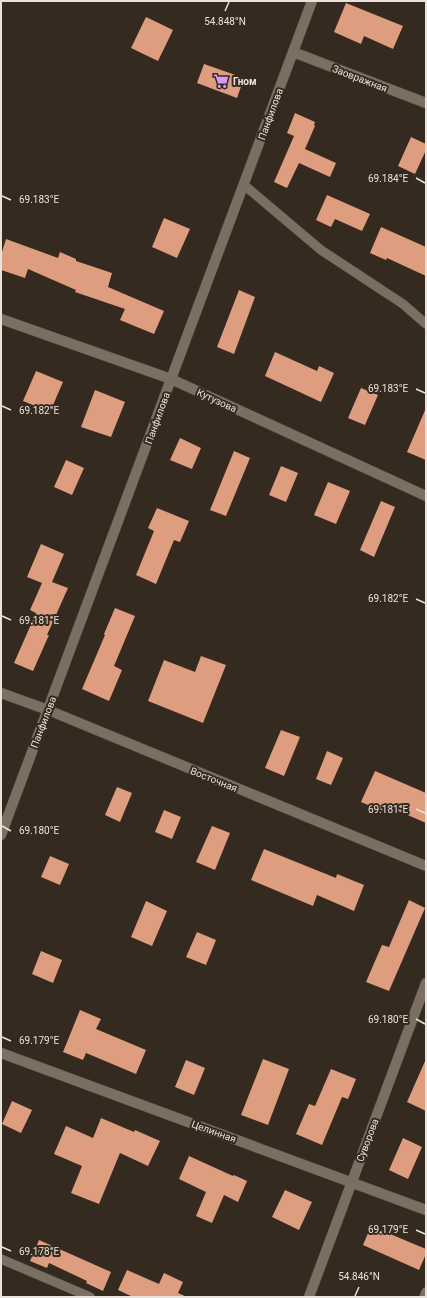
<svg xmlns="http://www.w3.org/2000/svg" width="427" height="1298" font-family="Roboto,sans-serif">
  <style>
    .building { fill: #df9d7f }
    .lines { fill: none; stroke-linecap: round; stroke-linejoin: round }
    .service-casing { stroke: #51483f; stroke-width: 10 }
    .minor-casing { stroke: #51483f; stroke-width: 11 }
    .tertiary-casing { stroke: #51483f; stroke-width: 11 }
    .service { stroke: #7b6f62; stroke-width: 9 }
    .minor { stroke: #7b6f62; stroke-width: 10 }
    .tertiary { stroke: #7b6f62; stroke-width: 10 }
    .ticks { fill: none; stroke: #e9e2db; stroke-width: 1.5 }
    .labels { text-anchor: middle; stroke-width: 4; stroke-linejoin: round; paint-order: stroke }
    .street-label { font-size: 10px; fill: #e9e2db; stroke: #342a1f }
    .poi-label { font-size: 10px; font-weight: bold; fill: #e9e2db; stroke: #342a1f; text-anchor: start }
    .ticks-label { font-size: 10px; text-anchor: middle; fill: #e9e2db; stroke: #342a1f; stroke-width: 4; stroke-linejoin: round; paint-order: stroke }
  </style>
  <rect width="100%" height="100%" fill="#342a1f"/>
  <path class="building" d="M346 3 403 26 393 49 364 36 361 44 334 32Z
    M146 17 173 30 158 61 131 48Z
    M204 64 244 78 237 98 197 83Z
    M295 113 315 122 314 125 315 126 305 149 336 163 330 177 299 163 287 188 274 182 294 136 287 133Z
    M411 137 426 144V150L415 174 398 166Z
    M327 195 370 214 362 231 335 219 331 227 316 220Z
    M164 218 190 229 177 258 152 247Z
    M381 227 426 247V276L387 258 386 260 370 253Z
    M6 239 58 258 60 252 76 259V261L112 273 108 287 164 311 154 334 120 320 125 309 75 292 76 290 28 269 25 278 1 270V255Z
    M239 290 255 297 234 354 217 347Z
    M275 352 317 371 319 366 334 373 321 402 265 376Z
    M36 371 63 382 50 412 23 401Z
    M361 388 378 395 365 425 348 418Z
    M95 390 125 402 111 437 81 427Z
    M426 408V460L407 452Z
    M180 438 201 448 192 469 170 460Z
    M234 451 250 458 226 516 210 510Z
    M66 460 84 468 72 495 54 487Z
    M281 466 298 473 286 502 269 495Z
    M328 482 350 491 336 524 314 515Z
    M381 501 395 507 374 557 360 550Z
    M157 508 189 521 180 542 174 540 156 584 136 575 154 531 148 528Z
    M41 544 64 554 52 582 68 588 47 635H49L33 671 14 663 36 613 30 610 42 583 27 577Z
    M115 608 135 616 114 666 122 670 109 701 82 689 105 635 104 634Z
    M201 656 226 665 203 723 148 701 164 660 195 672Z
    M281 730 300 737 284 776 265 768Z
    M327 751 343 758 331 785 316 779Z
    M375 771 426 793V823L389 807 387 813 361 802Z
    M117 787 132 793 120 822 105 815Z
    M164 810 181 817 172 839 155 832Z
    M212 826 230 833 215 870 196 862Z
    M264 849 336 878 337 874 364 885 354 911 317 895 313 906 251 880Z
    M50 856 69 864 60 885 41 877Z
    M409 900 425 908 389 991 366 982 382 945 389 947Z
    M146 901 167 911 152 946 131 937Z
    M197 932 216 940 206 965 186 957Z
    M41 951 62 960 53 983 32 974Z
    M80 1010 101 1019 96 1029 146 1050 136 1074 86 1053 83 1060 63 1052Z
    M263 1059 289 1069 268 1125 241 1115Z
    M426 1059V1111L407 1102Z
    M186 1060 205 1068 194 1095 175 1087Z
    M331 1069 356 1079 348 1099 342 1097 322 1145 296 1134 309 1104 315 1106Z
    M12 1101 32 1110 21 1133 2 1124Z
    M101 1118 134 1132 135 1130 160 1141 148 1166 120 1153 99 1204 71 1193 82 1166 54 1154 66 1126 93 1138Z
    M403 1138 422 1147 408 1179 389 1170Z
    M189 1156 233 1176 234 1175 247 1181 238 1202 224 1195 212 1223 196 1216 206 1192 179 1179Z
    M285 1190 312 1202 299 1230 272 1217Z
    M371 1226 426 1249V1254L419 1270 363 1245Z
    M39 1240 111 1272 103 1291 86 1283 87 1281 49 1263 47 1268 30 1261Z
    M127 1270 159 1284 164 1273 183 1282 178 1293 187 1297H133L118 1290Z"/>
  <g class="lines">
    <g class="service-casing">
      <path id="service" d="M244 185 321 250 403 304 426 324
        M1 1259 90 1297
        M424 1297 426 1292"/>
    </g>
    <g class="minor-casing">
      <path id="minor" d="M293 52 426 103
        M1 319 171 379 426 496
        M1 693 48 710 426 866
        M1 1053 426 1210
        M309 1297 426 983"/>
    </g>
    <g class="tertiary-casing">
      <path id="tertiary" d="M1 835 312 1"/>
    </g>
    <use href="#service" class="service"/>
    <use href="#minor" class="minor"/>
    <use href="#tertiary" class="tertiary"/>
  </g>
  <path class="ticks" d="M225 11 229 2M416 178 425 183M2 196 11 200M416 389 425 393M2 406 11 410M416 599 425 603M2 616 11 620M416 809 425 813M2 826 11 831M416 1019 425 1024M2 1037 11 1041M416 1230 425 1234M2 1247 11 1251M355 1296 359 1287"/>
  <defs>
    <g id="supermarket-bare" transform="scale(1.2)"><path d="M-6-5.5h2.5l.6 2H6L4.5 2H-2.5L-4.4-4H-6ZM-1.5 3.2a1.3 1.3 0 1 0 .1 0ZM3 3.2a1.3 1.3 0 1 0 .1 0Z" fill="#d39cfc" stroke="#342a1f" stroke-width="2.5" paint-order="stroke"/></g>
  </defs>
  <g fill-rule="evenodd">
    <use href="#supermarket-bare" x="221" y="81"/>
  </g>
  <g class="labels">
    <g class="street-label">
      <text transform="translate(360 78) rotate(21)" y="4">Заовражная</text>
      <text transform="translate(270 114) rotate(-70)" y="4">Панфилова</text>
      <text transform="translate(217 400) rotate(25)" y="4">Кутузова</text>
      <text transform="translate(157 418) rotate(-70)" y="4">Панфилова</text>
      <text transform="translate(43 722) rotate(-69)" y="4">Панфилова</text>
      <text transform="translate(214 779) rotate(22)" y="4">Восточная</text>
      <text transform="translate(214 1131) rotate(20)" y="4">Целинная</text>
      <text transform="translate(367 1140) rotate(-69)" y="4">Суворова</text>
    </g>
    <g class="poi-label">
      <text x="233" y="85">Гном</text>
    </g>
  </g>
  <g class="ticks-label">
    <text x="225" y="25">54.848°N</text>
    <text x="388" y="182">69.184°E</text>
    <text x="39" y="203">69.183°E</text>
    <text x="388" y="392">69.183°E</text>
    <text x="39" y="414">69.182°E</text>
    <text x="388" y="602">69.182°E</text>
    <text x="39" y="624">69.181°E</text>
    <text x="388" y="813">69.181°E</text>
    <text x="39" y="834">69.180°E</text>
    <text x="388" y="1023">69.180°E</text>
    <text x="39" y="1044">69.179°E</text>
    <text x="388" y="1233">69.179°E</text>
    <text x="39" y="1255">69.178°E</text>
    <text x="359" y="1280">54.846°N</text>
  </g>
  <rect width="427" height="1298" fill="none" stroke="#e9e2db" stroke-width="4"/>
</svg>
